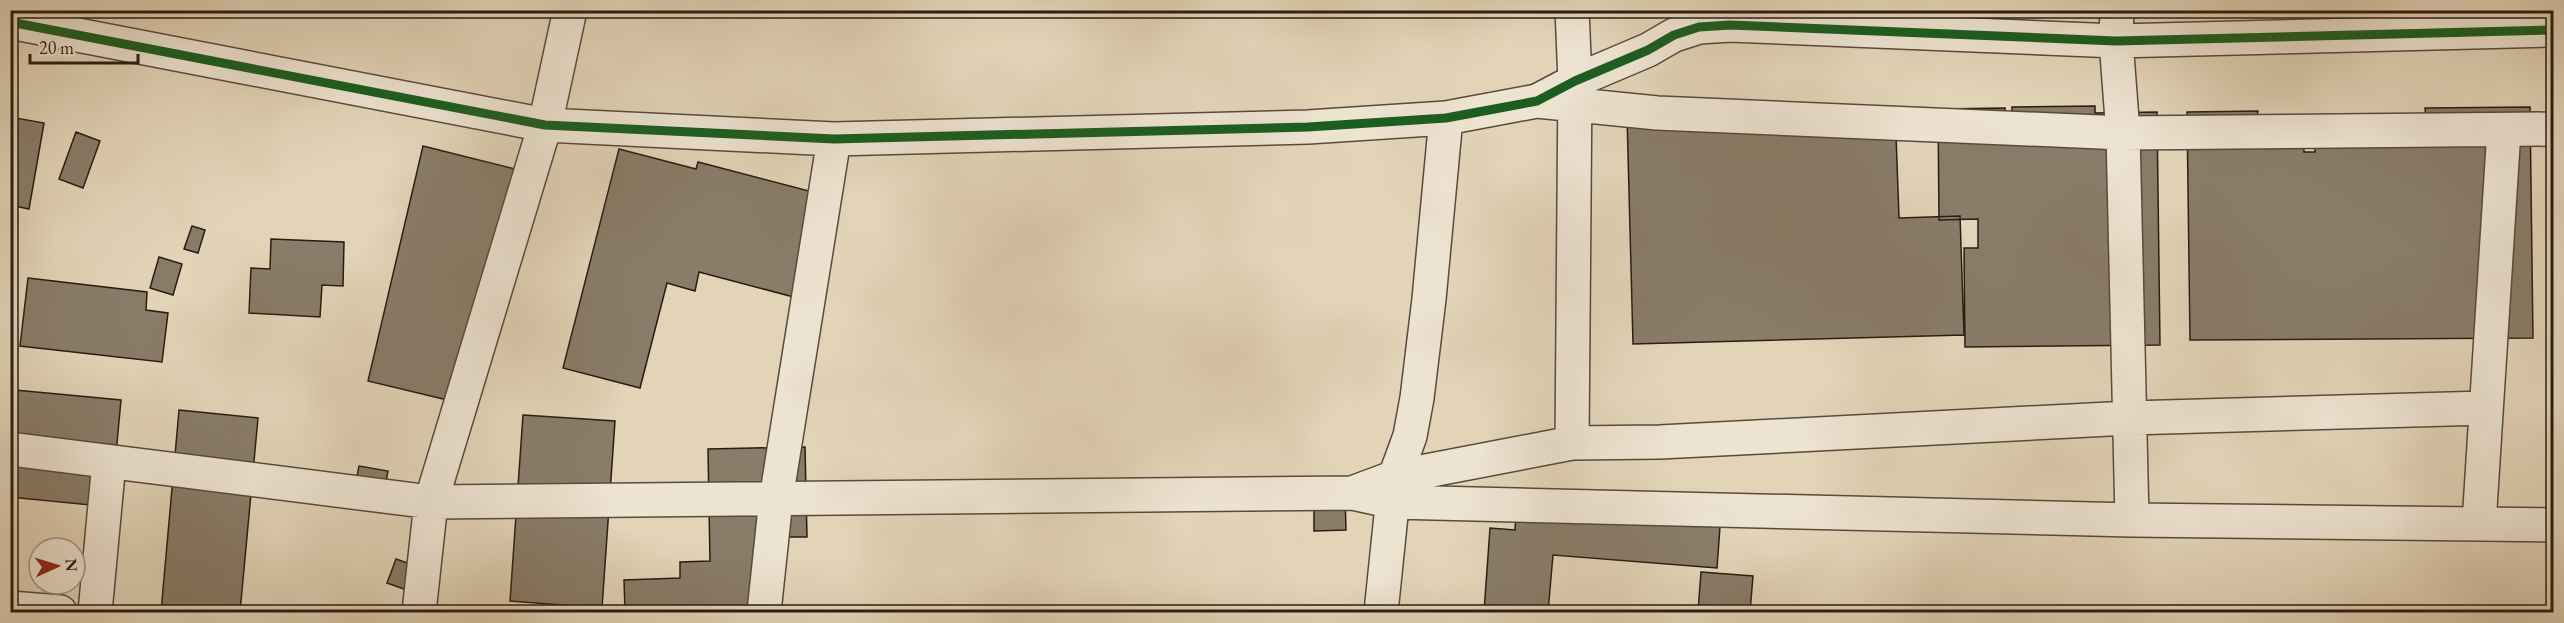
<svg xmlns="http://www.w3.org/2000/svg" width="2564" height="623" font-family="'EB Garamond',serif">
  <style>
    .building { fill: #897c69; stroke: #281d13; stroke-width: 1.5 }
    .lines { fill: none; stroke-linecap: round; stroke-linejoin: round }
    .minor-casing { stroke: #574b3c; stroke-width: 36 }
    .minor { stroke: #ede3d1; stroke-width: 33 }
    .cycleway-casing { stroke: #ede3d1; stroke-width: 13 }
    .cycleway { stroke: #1b5e20; stroke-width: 9 }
  </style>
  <rect width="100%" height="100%" fill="#e3d4b8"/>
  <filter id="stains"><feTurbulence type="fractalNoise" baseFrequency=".00333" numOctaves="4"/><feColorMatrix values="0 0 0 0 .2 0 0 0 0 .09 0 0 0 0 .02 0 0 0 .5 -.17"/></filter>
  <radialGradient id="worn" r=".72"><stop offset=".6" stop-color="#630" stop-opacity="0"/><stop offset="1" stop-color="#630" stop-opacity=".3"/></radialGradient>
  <path class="building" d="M2095 106V113L2157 112 2160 345 1965 347 1964 248H1978V219L1939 220 1938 109 2005 108V131H2012V107Z
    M1895 107 1899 218 1960 216 1964 335 1633 344 1627 115Z
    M2530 107 2533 338 2190 340 2187 112 2258 111 2257 117 2303 116 2304 152H2315V120L2426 118 2425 108Z
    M10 117 44 123 29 209 10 205Z
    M76 132 100 141 83 188 59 179Z
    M423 146 519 170 460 403 368 381Z
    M619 149 696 169 698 162 832 197 805 300 699 272 695 291 667 283 640 388 563 368Z
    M192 226 205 230 198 253 184 249Z
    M271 239 344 242 343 286 322 285 320 317 249 313 251 268 270 269Z
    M159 257 182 264 173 295 150 288Z
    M28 278 147 292 146 310 168 313 162 362 20 346Z
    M15 390 121 400 111 507 10 497V403H13Z
    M179 410 258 418 240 612H161Z
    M523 415 615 421 602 608 510 601Z
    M805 447 807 537H773L781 572 782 612H625L624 580 680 578V562L710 561 708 449Z
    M359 466 388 471 382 501 353 496Z
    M1314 495H1345L1346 530 1314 531Z
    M1517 497 1721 513 1717 568 1553 555 1548 612H1484L1490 528 1515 530Z
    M396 559 427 570 418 594 387 583Z
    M1701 572 1753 576 1750 612H1698Z"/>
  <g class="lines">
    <g class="minor-casing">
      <path id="minor" d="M1572 10 1575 81 1572 443
        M2117 10 2116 41 2123 133 2132 520
        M10 22 545 125 834 139 1308 127 1446 118 1537 101 1575 81 1648 50 1674 35 1699 27 1730 25 2116 41 2554 30
        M1537 101 1657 113 2123 133 2554 129
        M10 449 431 502 1352 493 1393 502 2132 520 2554 525
        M1352 493 1395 477 1572 443 1660 442 2129 418 2486 408
        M2479 524 2504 130
        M10 608 60 612
        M95 612 109 462
        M419 612 431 502 545 125 570 10
        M764 612 776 499 834 139
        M1381 612 1395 477 1410 436 1417 398 1429 299 1446 118"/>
    </g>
    <use href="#minor" class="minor"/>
    <g class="cycleway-casing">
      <path id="cycleway" d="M10 22 545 125 834 139 1308 127 1446 118 1537 101 1575 81 1648 50 1674 35 1699 27 1730 25 2116 41 2554 30"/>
    </g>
    <use href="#cycleway" class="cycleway"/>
  </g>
  <rect width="2564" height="623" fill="none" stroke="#e3d4b8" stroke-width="36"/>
  <rect x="12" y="12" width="2540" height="599" fill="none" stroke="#281d13" stroke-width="3"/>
  <rect x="18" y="18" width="2528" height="587" fill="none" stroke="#281d13" stroke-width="1.5"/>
  <g transform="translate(57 566) rotate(86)"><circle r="28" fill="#ede3d1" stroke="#9e9485" stroke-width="1.5"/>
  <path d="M0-4.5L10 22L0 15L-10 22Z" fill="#8f2418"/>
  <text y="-9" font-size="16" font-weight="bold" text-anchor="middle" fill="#281d13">N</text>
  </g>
  <path d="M30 54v9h108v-9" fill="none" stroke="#281d13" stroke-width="3"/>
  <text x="39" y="54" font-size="18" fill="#281d13" stroke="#ede3d1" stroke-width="4.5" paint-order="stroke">20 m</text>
  <rect width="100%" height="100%" filter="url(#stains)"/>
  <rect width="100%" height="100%" fill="url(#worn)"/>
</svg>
